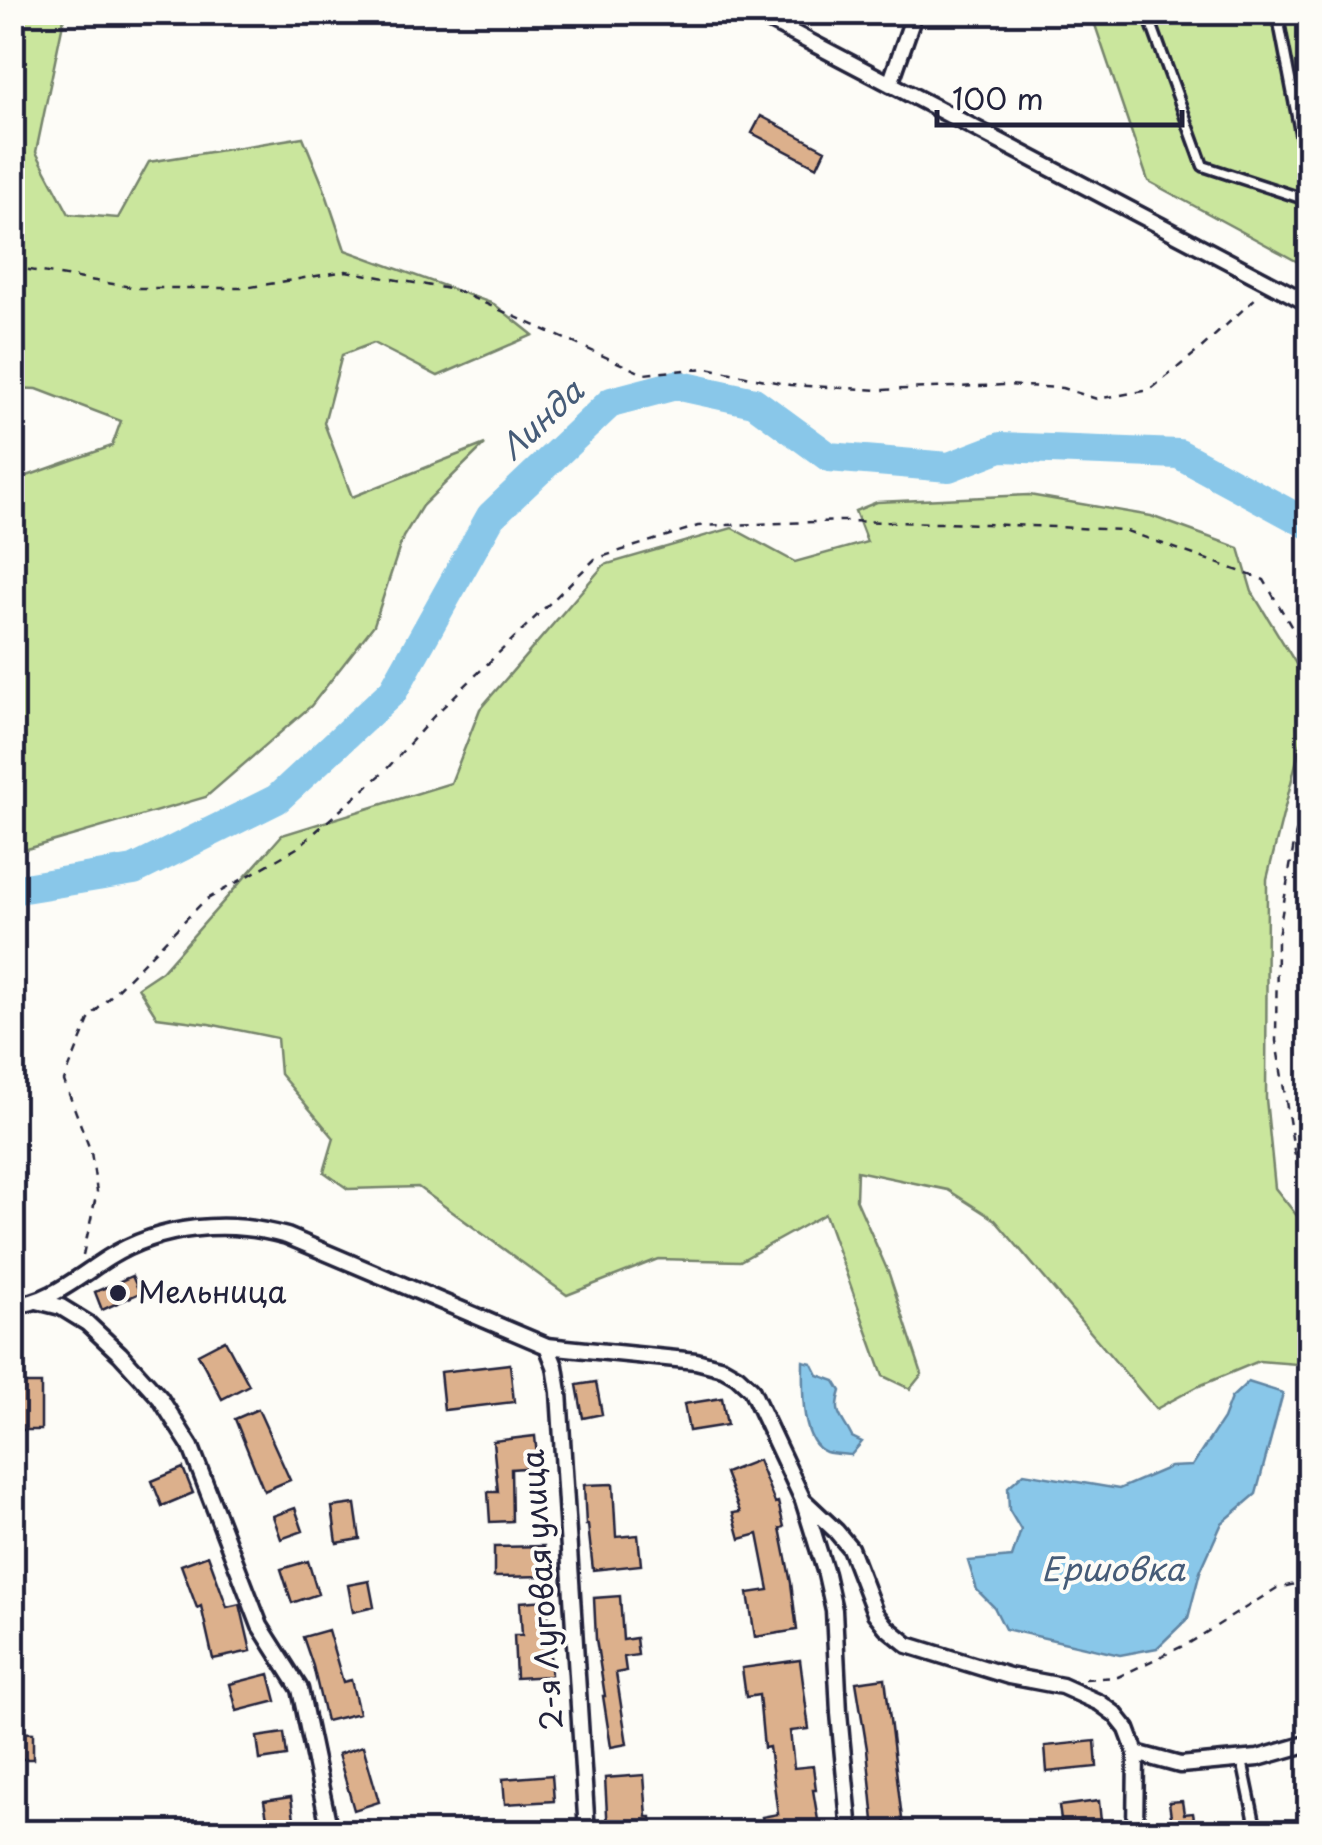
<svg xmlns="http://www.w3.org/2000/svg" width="1322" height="1845" font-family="'Playpen Sans',sans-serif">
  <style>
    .green { fill: #cae69d; stroke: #76846c; stroke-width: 2.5 }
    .water { fill: #89c7e9; stroke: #6085a3; stroke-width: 2.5 }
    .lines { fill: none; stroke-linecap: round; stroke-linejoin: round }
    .river { stroke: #89c7e9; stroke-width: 30 }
    .building { fill: #dcb08c; stroke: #22223b; stroke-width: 2.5 }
    .lane-casing { stroke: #22223b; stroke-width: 15 }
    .street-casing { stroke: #22223b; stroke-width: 21 }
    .path { stroke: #22223b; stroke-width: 2.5; stroke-dasharray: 8 8; stroke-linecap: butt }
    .lane { stroke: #fdfcf7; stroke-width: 8 }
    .street { stroke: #fdfcf7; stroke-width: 14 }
    .poi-dot { fill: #22223b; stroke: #fdfcf7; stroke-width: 4 }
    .labels { text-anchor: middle; stroke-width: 8; stroke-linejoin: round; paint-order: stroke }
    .poi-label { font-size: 30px; fill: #22223b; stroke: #fdfcf7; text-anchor: start }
    .street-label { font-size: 30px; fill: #22223b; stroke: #fdfcf7 }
    .water-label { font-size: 32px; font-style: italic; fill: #465c78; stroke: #fdfcf7 }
  </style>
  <rect width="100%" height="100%" fill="#fdfcf7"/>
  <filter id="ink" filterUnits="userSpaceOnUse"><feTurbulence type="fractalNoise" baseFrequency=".01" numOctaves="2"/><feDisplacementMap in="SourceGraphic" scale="20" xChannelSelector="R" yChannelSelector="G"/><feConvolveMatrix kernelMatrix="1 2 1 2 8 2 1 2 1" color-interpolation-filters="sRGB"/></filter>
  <g filter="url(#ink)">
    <path class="green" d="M65 13 36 152 69 214 118 218 149 162 303 137 324 188 345 250 494 304 533 335 438 376 373 343 342 355 324 423 352 497 485 444 422 506 403 537 374 625 311 706 206 797 27 849 12 848 13 481 112 446 121 421 37 389 13 388V13Z
      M1091 13H1309V268L1148 181Z
      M1029 495 1151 516 1239 548 1252 592 1309 685 1302 739 1267 879 1266 1099 1275 1188 1309 1231V1365L1259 1361 1199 1386 1156 1409 995 1220 948 1190 857 1171 856 1199 889 1274 922 1374 910 1389 883 1376 825 1214 740 1261 658 1259 567 1295 418 1187 348 1189 324 1172 334 1138 280 1074 277 1038 209 1024 157 1017 138 987 162 971 282 835 451 783 480 709 604 565 732 528 795 562 867 542 855 511 877 502Z"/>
    <path class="water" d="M803 1361 812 1363 818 1375 835 1381 841 1391C833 1416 842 1416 852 1437L862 1442 851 1455C843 1454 833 1454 826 1452 799 1442 803 1384 803 1361Z
      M1248 1382 1283 1393 1256 1494 1222 1523 1200 1572 1188 1618 1157 1648 1120 1655 1005 1629 994 1607 977 1590 968 1561 1012 1557 1021 1530 1009 1510 1008 1487 1024 1473 1119 1489 1170 1467 1192 1466 1223 1419 1231 1398Z"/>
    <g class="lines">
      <path class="river" d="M12 890 134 870 277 799 393 691 491 516 611 402 676 385 754 402 829 457 949 467 1001 447 1179 454 1310 525"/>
    </g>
    <path class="building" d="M761 116 825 150 817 167 752 133Z
      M132 1276 140 1293 102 1310 95 1292Z
      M225 1340 249 1385 222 1399 198 1354Z
      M510 1364 514 1402 444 1410 440 1372Z
      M596 1382 602 1414 583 1418 577 1385Z
      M12 1384H41V1430H12Z
      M722 1398 727 1425 689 1431 684 1404Z
      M258 1409 290 1480 264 1491 235 1419Z
      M535 1436 538 1467 511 1469 512 1521 490 1522 488 1492H498L493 1441Z
      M758 1460 775 1503 778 1502 784 1527 780 1528 791 1583 797 1630 755 1637 748 1593 769 1590 758 1534 740 1539 733 1513 740 1512 725 1473Z
      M183 1468 193 1493 162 1506 152 1481Z
      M613 1484 616 1537 638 1535 641 1565 593 1570 588 1525H586L584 1485Z
      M355 1504 360 1539 337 1543 332 1507Z
      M295 1508 303 1531 281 1539 273 1516Z
      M544 1546 545 1576 494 1577V1547Z
      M208 1555 227 1607 240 1604 251 1651 213 1659 201 1606 197 1608 181 1565Z
      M308 1561 318 1594 292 1603 281 1569Z
      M369 1581 374 1607 353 1612 348 1585Z
      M620 1596 623 1640 636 1638 638 1655 624 1657 626 1671 616 1673 627 1744 611 1747 603 1696H605L596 1639 594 1598Z
      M548 1600 551 1676 516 1678 514 1635H522L520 1602Z
      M328 1630 343 1682 351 1680 359 1713 326 1721 313 1666 303 1637Z
      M800 1660 809 1729 790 1731 794 1768 813 1766 816 1790H813L820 1832H765L762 1817 778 1814 769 1747 764 1748 759 1695 746 1697 742 1668Z
      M269 1674 276 1701 237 1711 230 1684Z
      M885 1678 903 1827 875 1831 867 1749 856 1682Z
      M12 1732 33 1733V1759H12Z
      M284 1733 287 1756 260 1760 257 1737Z
      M1095 1741 1097 1767 1047 1772 1045 1746Z
      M363 1746 379 1802 354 1810 338 1754Z
      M552 1775 554 1801 505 1804 503 1779Z
      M644 1775 647 1817H651L652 1832H608L605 1778Z
      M291 1797 295 1826 269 1830 264 1801Z
      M1099 1801 1101 1822 1062 1827 1059 1806Z
      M1182 1801 1184 1814 1193 1813 1196 1832H1173L1169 1802Z"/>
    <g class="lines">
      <g class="lane-casing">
        <path id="lane" d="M1147 12 1203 166 1310 201
          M1277 12 1310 184
          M1242 1760 1257 1832"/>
      </g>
      <g class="street-casing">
        <path id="street" d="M753 12 1310 304
          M890 84 911 24 912 12
          M37 1301 61 1307 87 1323 120 1354 160 1398 191 1447 260 1626 300 1689 330 1832
          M12 1306C49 1303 78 1277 108 1258 161 1225 228 1219 287 1236L547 1346 696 1361 723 1368 737 1376 751 1389 803 1500 826 1574 834 1610 839 1713 850 1832
          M547 1346 555 1366 559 1392 587 1832
          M805 1502 836 1531 850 1548 875 1613 886 1627 908 1645 1009 1676 1062 1686 1100 1703 1115 1714 1127 1729 1136 1753 1135 1832
          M1136 1753 1180 1765 1258 1758 1310 1743"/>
      </g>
      <path class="path" d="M12 267 137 288H245L346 271 455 290 644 374 707 368 790 385 881 390 1005 385 1062 388 1097 399 1150 390 1199 350 1258 296
        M1310 752 1277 942 1276 1041 1296 1162 1310 1190
        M83 1255 97 1192 91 1152 64 1081 90 1017 204 901 297 848 384 772 434 716 595 559 698 526 842 521 985 524 1124 530 1264 580 1302 645 1310 704
        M1085 1679 1118 1677 1191 1642 1277 1588 1310 1581"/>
      <use href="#lane" class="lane"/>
      <use href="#street" class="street"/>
    </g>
  </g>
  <circle class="poi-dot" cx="118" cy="1293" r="10"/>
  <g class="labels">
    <g class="poi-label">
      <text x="138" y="1303">Мельница</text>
    </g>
    <g class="street-label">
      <text transform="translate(543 1590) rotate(-94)" y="10">2-я Луговая улица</text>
    </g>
    <g class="water-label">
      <text transform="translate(542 420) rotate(-43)" y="11">Линда</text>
      <text x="1113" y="1581">Ершовка</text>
    </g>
  </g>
  <rect width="1322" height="1845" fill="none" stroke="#fdfcf7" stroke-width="50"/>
  <rect x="25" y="25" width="1272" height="1795" fill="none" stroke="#22223b" stroke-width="4" filter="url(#ink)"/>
  <path d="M937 110v15h245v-15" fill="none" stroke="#22223b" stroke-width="5"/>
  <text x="952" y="110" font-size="30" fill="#22223b" stroke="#fdfcf7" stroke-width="8" paint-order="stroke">100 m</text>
</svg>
